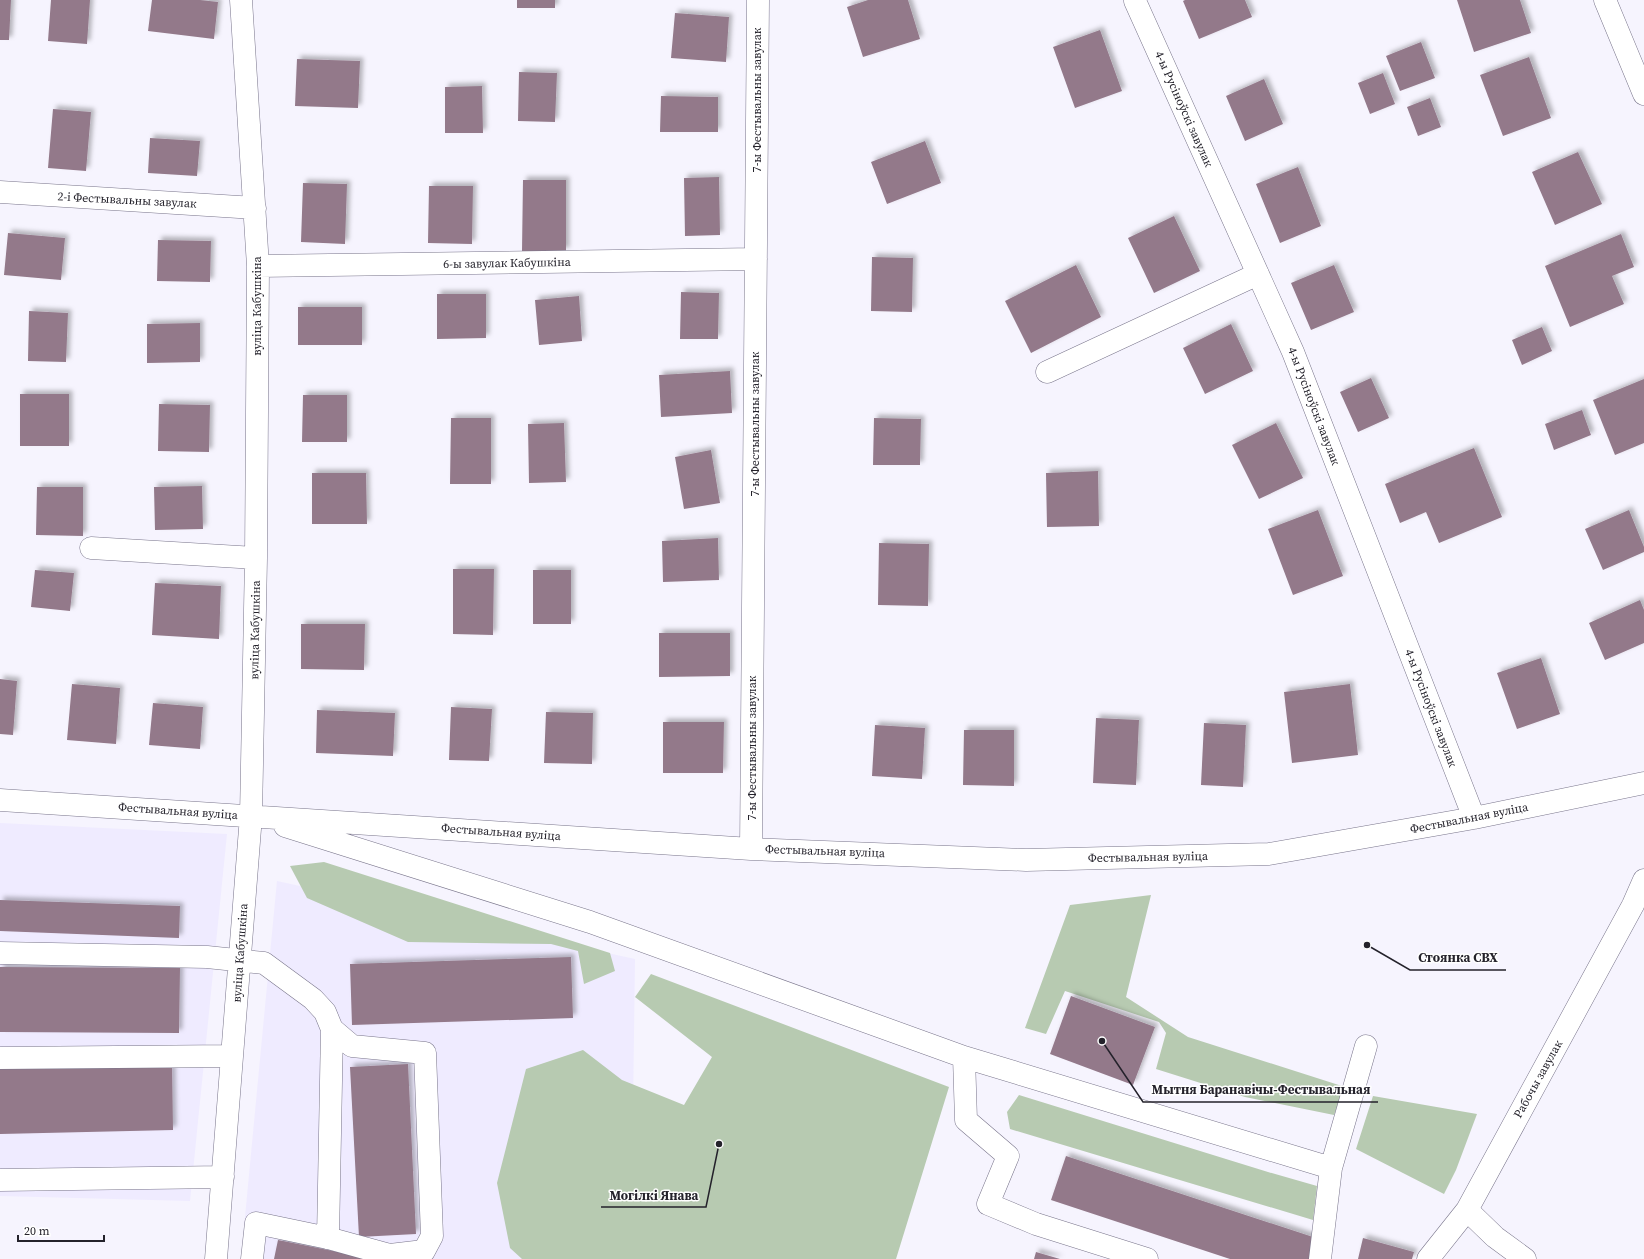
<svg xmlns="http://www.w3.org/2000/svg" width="1644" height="1259" font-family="'Source Serif 4',serif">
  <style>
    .built { fill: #efebff }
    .green { fill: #b7cab1 }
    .building { fill: #93798a; filter: url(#shadow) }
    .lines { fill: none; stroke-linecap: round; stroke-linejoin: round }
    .minor-casing { stroke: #79758b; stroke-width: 23 }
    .minor { stroke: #fff; stroke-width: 22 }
    .labels { text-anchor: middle; stroke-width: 3; stroke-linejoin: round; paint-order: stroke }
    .street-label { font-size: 12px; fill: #24222b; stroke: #fff }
    .leader { fill: none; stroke: #24222b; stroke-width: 1.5 }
    .callout-dot { fill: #24222b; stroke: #fff; stroke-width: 1.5 }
    .callout-label { font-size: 13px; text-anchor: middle; font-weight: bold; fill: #24222b; stroke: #fff; stroke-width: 3; stroke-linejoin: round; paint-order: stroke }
  </style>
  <defs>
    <filter id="shadow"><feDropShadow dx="3.5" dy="-3.5" stdDeviation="2" flood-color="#0004"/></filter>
  </defs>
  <rect width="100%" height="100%" fill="#f6f4fe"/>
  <path class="built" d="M0 823 227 834 190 1201 0 1196Z
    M277 881 635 959 631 1259H241Z"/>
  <path class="green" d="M324 862 610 953 615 971 584 984 578 951 551 944 408 942 307 898 290 866Z
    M1151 895 1126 997 1188 1037 1345 1087 1334 1115 1245 1097 1156 1069 1166 1033 1159 1022 1065 991 1046 1034 1025 1028 1070 905Z
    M651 974 949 1087 896 1259H522L510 1248 497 1183 526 1069 583 1050 622 1080 684 1105 712 1057 635 997Z
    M1019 1095 1268 1172 1317 1186 1313 1220 1010 1129 1007 1112Z
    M1373 1096 1477 1114 1456 1170 1444 1194 1356 1149Z"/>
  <path class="building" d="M0 0H11L9 40H0Z
    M51 0H90L87 44 48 41Z
    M152 0H200L218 2 214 39 148 31Z
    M517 0H555V8H517Z
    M868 0H908L920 39 863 57 847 7Z
    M1185 0H1245L1252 17 1199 39 1183 1Z
    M1457 0H1520L1531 33 1474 52Z
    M675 13 729 17 726 62 671 58Z
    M1100 30 1122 91 1075 108 1053 47Z
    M1421 42 1435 78 1400 91 1386 56Z
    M1529 57 1551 118 1503 136 1480 75Z
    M297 59 360 61 358 108 295 106Z
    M519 72 557 73 555 122 518 121Z
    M1383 73 1395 104 1370 114 1358 83Z
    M1264 79 1283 124 1245 141 1226 96Z
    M482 86 483 133H445V87Z
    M661 96 718 97V132H660Z
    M1430 98 1441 127 1418 136 1407 107Z
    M53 109 91 112 86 171 48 168Z
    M150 138 200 141 197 176 148 173Z
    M925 141 941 183 887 204 871 162Z
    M1578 152 1602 204 1555 225 1532 172Z
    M1298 167 1321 226 1280 243 1256 184Z
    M719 177 720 235 685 236 684 178Z
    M523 180H566V251H522Z
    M303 183 347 184 345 244 301 242Z
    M429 186H473L472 244 428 243Z
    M1174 216 1200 271 1154 293 1128 238Z
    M8 233 65 238 61 280 4 275Z
    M1621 234 1634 267 1612 276 1624 304 1570 327 1545 266Z
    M158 240 211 241 210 282 157 281Z
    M872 257 913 258 912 312 871 311Z
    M1076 265 1101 317 1031 353 1005 301Z
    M1334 265 1354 312 1311 330 1291 283Z
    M681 292 719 293 718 339H680Z
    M437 294H486V338L437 339Z
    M579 296 582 341 539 345 535 300Z
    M298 307H362V345H298Z
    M29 311 68 313 66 362 28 361Z
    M200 323V362L147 363V324Z
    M1231 324 1253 371 1205 394 1183 348Z
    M1542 327 1552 351 1522 365 1512 340Z
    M730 371 732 413 661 417 659 375Z
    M1371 378 1389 418 1358 432 1340 392Z
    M1644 379V443L1615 455 1593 400Z
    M20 394H69V446H20Z
    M303 395H347V442H302Z
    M159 404 210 405 209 452 158 451Z
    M1582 410 1591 435 1554 450 1545 424Z
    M451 418H491V484H450Z
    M874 418 921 419 920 465H873Z
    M564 423 566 482 529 483 528 424Z
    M1276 423 1303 478 1259 499 1232 445Z
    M1474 448 1502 517 1439 543 1426 512 1400 523 1385 484Z
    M711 450 720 503 684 509 675 457Z
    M1098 471 1099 526 1047 527 1046 473Z
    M312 473H366L367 524H312Z
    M202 486 203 529 155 530 154 487Z
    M37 487H83V536L36 535Z
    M1318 510 1343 576 1293 595 1268 529Z
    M1629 510 1644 547V552L1603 570 1585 529Z
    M718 538 719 580 663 582 662 541Z
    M879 543 929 544 928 606 878 605Z
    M453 569H494L493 635 453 634Z
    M35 570 74 573 70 611 31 607Z
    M533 570H571V624H533Z
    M155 583 221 586 219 639 152 635Z
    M1640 600 1644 610V643L1605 660 1589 623Z
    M301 624H365L364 670 301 669Z
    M659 633H730V676L659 677Z
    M1541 658 1560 714 1517 729 1497 673Z
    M0 679 17 681 13 735 0 734Z
    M72 684 120 688 116 744 67 740Z
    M1350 684 1358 755 1292 763 1284 692Z
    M153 703 203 707 200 749 149 745Z
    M451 707 492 709 489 761 449 760Z
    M317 710 395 713 393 756 316 753Z
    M546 712 593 713 592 764 544 763Z
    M1096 718 1139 720 1136 785 1093 783Z
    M663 722H724L723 773H663Z
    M1204 723 1246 725 1243 787 1201 785Z
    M875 725 925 728 922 779 872 776Z
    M964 730H1014V786L963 785Z
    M0 900 180 906 179 938 0 931Z
    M571 957 573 1018 352 1025 350 964Z
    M0 967 180 968 179 1033 0 1032Z
    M1071 996 1155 1027 1133 1085 1050 1054Z
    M172 1063 173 1130 0 1134V1067Z
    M408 1064 416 1234 359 1237 350 1067Z
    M1066 1156 1316 1238 1309 1259H1230L1051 1200Z
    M1363 1238 1414 1252 1412 1259H1358Z
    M278 1240 368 1258V1259H274Z
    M1036 1252 1060 1259H1034Z"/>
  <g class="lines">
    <g class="minor-casing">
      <path id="minor" d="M1605 0 1644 94
        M1135 1 1293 352 1474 818
        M0 192 255 208
        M258 266 756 259
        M1047 372 1258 274
        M91 548 256 558
        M0 800 751 849 1026 860 1269 854 1474 818 1644 783
        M285 826 590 922 964 1057 1331 1168
        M751 849 758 0
        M0 953 207 957 264 963 313 999 325 1012 332 1029 352 1046 425 1053 432 1236 424 1251 390 1255 328 1238 256 1223 252 1259
        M964 1057 966 1120 1008 1156 988 1204 1036 1224 1147 1259
        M0 1058 232 1056
        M0 1180 223 1177
        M328 1238 332 1029
        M216 1259 251 816 256 558 258 266 241 0
        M1320 1259 1331 1168 1366 1046
        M1428 1259 1467 1210
        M1525 1259 1495 1237 1467 1210 1633 905 1644 880"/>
    </g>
    <use href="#minor" class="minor"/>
  </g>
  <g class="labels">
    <g class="street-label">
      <text transform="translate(757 100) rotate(-90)" y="4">7-ы Фестывальны завулак</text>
      <text transform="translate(1184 109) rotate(66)" y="4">4-ы Русіноўскі завулак</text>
      <text transform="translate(127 200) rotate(3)" y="4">2-і Фестывальны завулак</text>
      <text transform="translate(507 263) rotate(-1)" y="4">6-ы завулак Кабушкіна</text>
      <text transform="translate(257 306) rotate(-90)" y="4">вуліца Кабушкіна</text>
      <text transform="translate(1314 406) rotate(69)" y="4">4-ы Русіноўскі завулак</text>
      <text transform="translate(755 424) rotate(-90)" y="4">7-ы Фестывальны завулак</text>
      <text transform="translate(255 630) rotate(-89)" y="4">вуліца Кабушкіна</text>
      <text transform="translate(1431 708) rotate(69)" y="4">4-ы Русіноўскі завулак</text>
      <text transform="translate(752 748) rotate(-90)" y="4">7-ы Фестывальны завулак</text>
      <text transform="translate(178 811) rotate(4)" y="4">Фестывальная вуліца</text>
      <text transform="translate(1469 818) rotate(-11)" y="4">Фестывальная вуліца</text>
      <text transform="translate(501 832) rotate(4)" y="4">Фестывальная вуліца</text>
      <text transform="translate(825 851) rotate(2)" y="4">Фестывальная вуліца</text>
      <text transform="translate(1148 857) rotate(-1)" y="4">Фестывальная вуліца</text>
      <text transform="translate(240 953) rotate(-86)" y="4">вуліца Кабушкіна</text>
      <text transform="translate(1538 1079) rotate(-61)" y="4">Рабочы завулак</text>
    </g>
  </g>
  <path class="leader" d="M1367 945L1410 970H1506M1102 1041L1143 1102H1378M719 1144L706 1207H601"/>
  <g class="callout-dot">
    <circle cx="1367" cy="945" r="4"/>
    <circle cx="1102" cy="1041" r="4"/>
    <circle cx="719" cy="1144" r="4"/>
  </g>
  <g class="callout-label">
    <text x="1458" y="962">Стоянка СВХ</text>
    <text x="1261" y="1094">Мытня Баранавічы-Фестывальная</text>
    <text x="654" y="1200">Могілкі Янава</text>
  </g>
  <path d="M18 1235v6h86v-6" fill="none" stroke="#24222b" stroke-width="2"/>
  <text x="24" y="1235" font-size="12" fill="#24222b" stroke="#ffffff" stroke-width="3" paint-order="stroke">20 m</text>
</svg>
